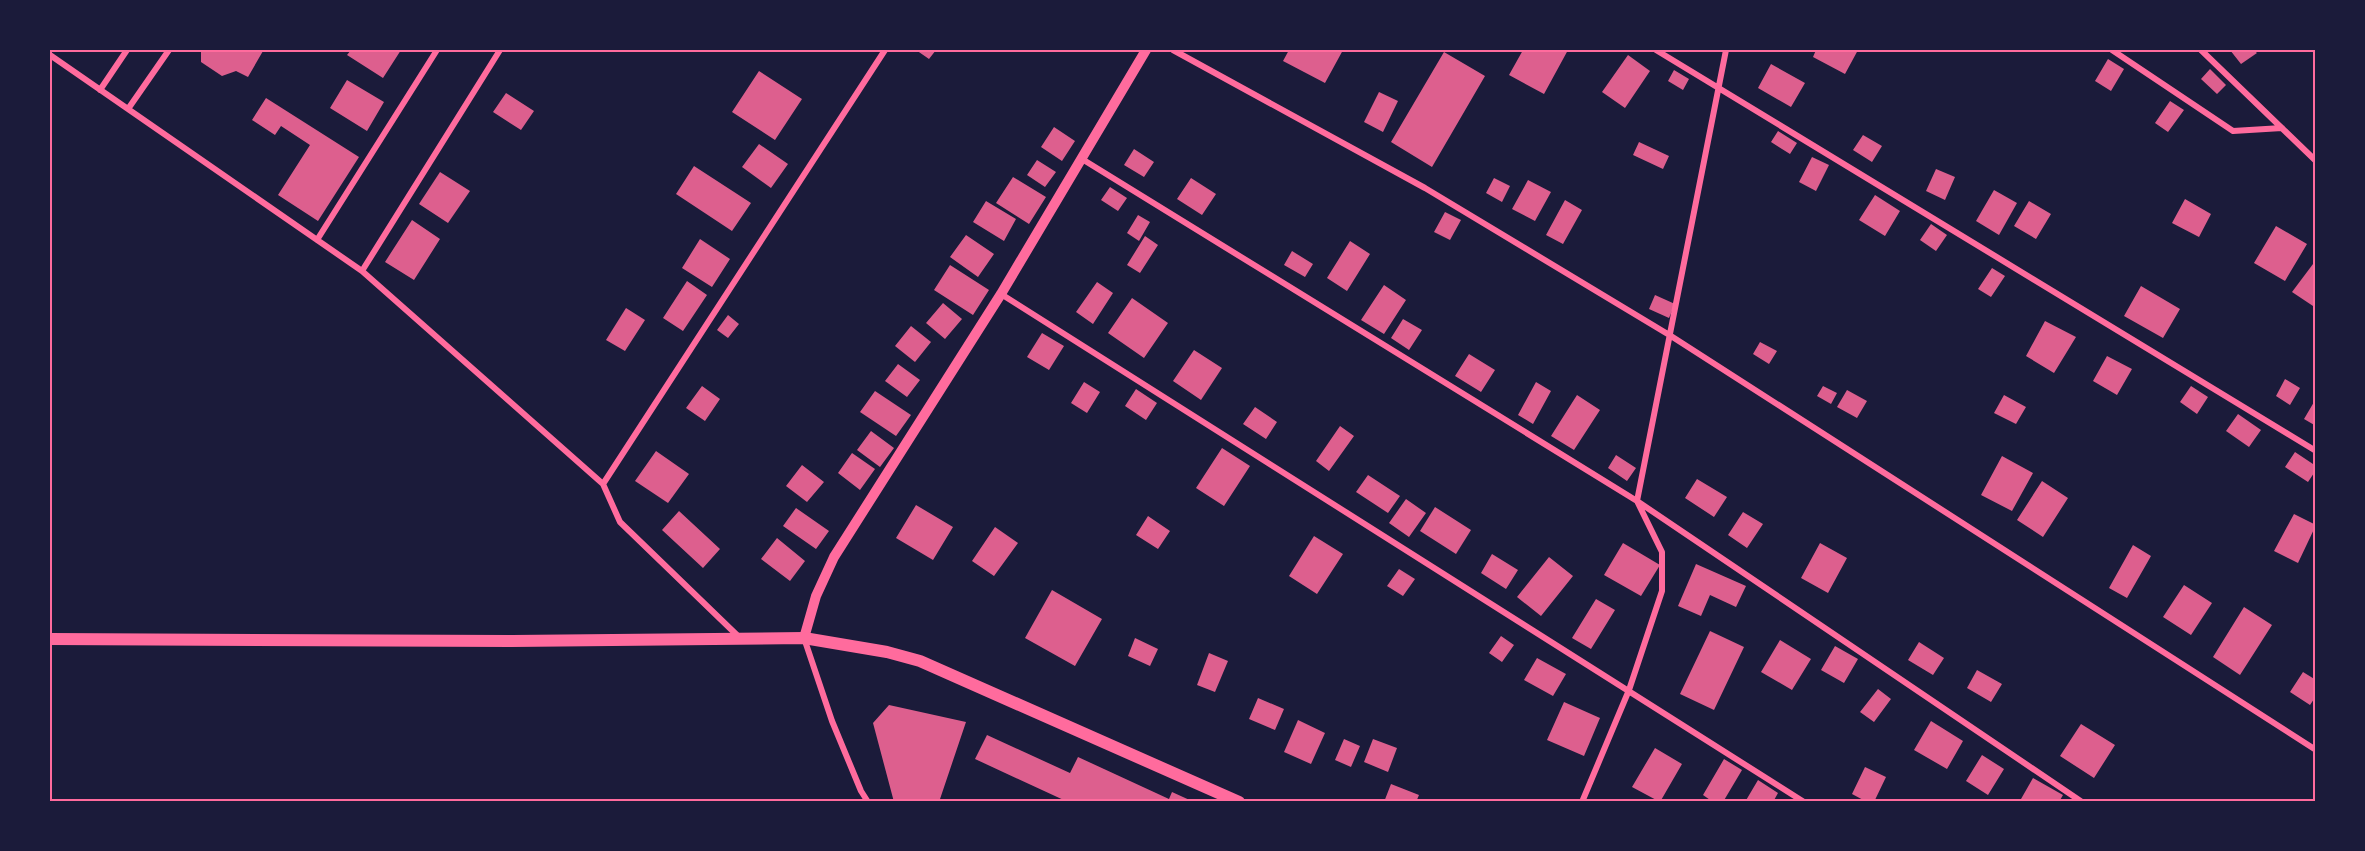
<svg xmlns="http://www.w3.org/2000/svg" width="2365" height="851" font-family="'Roboto Condensed',sans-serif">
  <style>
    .building { fill: #dd5f8e }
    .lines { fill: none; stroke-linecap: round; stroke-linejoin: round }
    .minor { stroke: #ff6b9d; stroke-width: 6 }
    .tertiary { stroke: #ff6b9d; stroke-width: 10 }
    .secondary { stroke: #ff6b9d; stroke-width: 12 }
    .neatline { fill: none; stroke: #ff6b9d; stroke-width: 2 }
  </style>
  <rect width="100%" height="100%" fill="#1b1b3a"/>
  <path class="building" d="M201 50H260L263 51 248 77 236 71 222 76 201 62Z
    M351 50H401L383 78 347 55Z
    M916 50H936L929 59Z
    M1289 50H1343L1325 83 1283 61Z
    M1523 50H1568L1544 94 1509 75Z
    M1816 50H1858L1845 74 1813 57Z
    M2230 50H2254L2257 53 2241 64Z
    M1444 52 1485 76 1432 167 1391 142Z
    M1628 55 1650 71 1625 108 1602 92Z
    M2108 59 2124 69 2111 91 2095 81Z
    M1771 64 1805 83 1791 107 1758 88Z
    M2210 69 2226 85 2217 94 2201 79Z
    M1674 70 1689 79 1683 90 1668 81Z
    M759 71 802 99 775 140 732 112Z
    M347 80 384 102 367 131 330 108Z
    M1379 92 1398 101 1383 132 1364 122Z
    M506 93 534 111 521 130 493 112Z
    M266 98 359 157 318 221 278 195 310 145 281 126 275 135 252 120Z
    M2170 101 2184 110 2168 132 2155 123Z
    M1054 127 1075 141 1062 161 1041 147Z
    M1778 131 1797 143 1790 154 1771 142Z
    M1863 135 1882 146 1872 162 1853 150Z
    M1639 142 1669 156 1663 169 1633 155Z
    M759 144 788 164 771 188 742 167Z
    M1134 149 1154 162 1144 177 1124 165Z
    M1812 157 1829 165 1816 191 1799 182Z
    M1037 160 1056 172 1045 187 1027 175Z
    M694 166 751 203 732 231 676 194Z
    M1936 169 1955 177 1945 200 1926 191Z
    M440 172 470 191 448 223 419 204Z
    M1013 177 1046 197 1029 224 996 203Z
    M1191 178 1216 194 1202 215 1177 199Z
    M1494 178 1510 186 1502 202 1486 193Z
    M1528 180 1551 192 1535 221 1512 209Z
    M1110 187 1127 198 1118 211 1101 200Z
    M1994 190 2017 203 1999 235 1976 221Z
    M1875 195 1900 211 1885 236 1859 220Z
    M2185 199 2211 214 2199 237 2172 223Z
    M1565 200 1582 210 1563 244 1546 235Z
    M986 201 1016 219 1004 241 973 222Z
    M2029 201 2051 214 2036 239 2014 226Z
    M1445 212 1461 220 1450 240 1434 232Z
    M1138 215 1150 222 1139 241 1127 233Z
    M412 220 440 239 414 280 385 262Z
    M1931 224 1947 235 1936 251 1920 240Z
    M2276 226 2307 244 2285 281 2254 263Z
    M966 235 994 254 978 277 950 257Z
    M1145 236 1158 245 1140 273 1127 265Z
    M700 239 730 259 712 287 682 268Z
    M1350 241 1370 254 1347 291 1327 278Z
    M1292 251 1313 264 1305 277 1284 265Z
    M2316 260V308L2292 292Z
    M950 265 989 290 973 315 934 290Z
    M1992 268 2005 276 1991 297 1978 289Z
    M687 281 707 295 683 331 663 318Z
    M1097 282 1113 293 1093 324 1076 312Z
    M1384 285 1406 300 1384 334 1361 320Z
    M2141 286 2180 309 2163 338 2124 316Z
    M1655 295 1675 304 1669 318 1649 309Z
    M1132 298 1168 323 1144 358 1108 333Z
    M943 303 962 319 945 339 926 323Z
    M626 308 645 320 625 351 606 340Z
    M728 315 739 324 728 338 717 330Z
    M1403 319 1422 330 1409 350 1391 338Z
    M2045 321 2076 337 2054 373 2026 356Z
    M911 326 931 342 915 362 895 346Z
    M1042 333 1064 346 1049 370 1027 357Z
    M1760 342 1777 351 1769 364 1753 354Z
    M1194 350 1222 368 1201 400 1173 381Z
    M1469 354 1495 370 1481 392 1455 376Z
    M2107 356 2132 369 2117 395 2093 381Z
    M898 364 920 380 907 397 885 381Z
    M2285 379 2300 388 2290 405 2276 396Z
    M1084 382 1100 392 1087 413 1071 403Z
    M1536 382 1551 391 1533 424 1518 415Z
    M702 386 720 399 705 421 686 408Z
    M1823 386 1837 393 1831 404 1817 396Z
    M2191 386 2208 397 2197 414 2180 402Z
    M1136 389 1157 403 1146 420 1125 406Z
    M1847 390 1867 401 1857 418 1837 407Z
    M875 391 911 415 896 436 860 412Z
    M1577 395 1600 410 1574 450 1551 436Z
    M2004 395 2026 407 2016 424 1994 413Z
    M2314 402 2316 403V426L2304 419Z
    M1255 407 1277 422 1266 439 1243 424Z
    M2238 414 2261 430 2249 447 2226 431Z
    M1340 426 1354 436 1329 471 1316 461Z
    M871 431 894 448 880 467 857 450Z
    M1222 448 1250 466 1224 506 1196 488Z
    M656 451 689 474 668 503 635 481Z
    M2295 452 2316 466V470L2308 482 2285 467Z
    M852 453 875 469 860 490 838 473Z
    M1616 455 1636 468 1627 481 1608 468Z
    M2002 456 2033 473 2012 511 1981 495Z
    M802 465 824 482 807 502 786 486Z
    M1368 475 1400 496 1388 513 1356 492Z
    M1697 479 1727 497 1714 517 1685 498Z
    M2042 481 2068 498 2043 537 2017 520Z
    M1406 499 1426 513 1409 537 1389 523Z
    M916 505 953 527 933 560 896 538Z
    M1435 507 1471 530 1456 554 1420 531Z
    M796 508 829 531 816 549 783 526Z
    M679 511 720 549 703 568 662 530Z
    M1743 512 1763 524 1747 548 1728 535Z
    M2294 514 2316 525 2298 563 2274 551Z
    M1148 516 1170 531 1158 549 1136 535Z
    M995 527 1018 543 994 576 972 561Z
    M1314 536 1343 554 1317 594 1289 576Z
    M777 538 805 561 790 581 761 559Z
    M1623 543 1660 565 1641 596 1604 575Z
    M1820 543 1847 558 1828 593 1801 578Z
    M2133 545 2151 556 2127 598 2109 588Z
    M1492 554 1518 570 1506 589 1481 573Z
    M1549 557 1573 576 1541 616 1517 597Z
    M1696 564 1746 586 1736 607 1710 595 1701 616 1678 606Z
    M1399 569 1415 579 1403 596 1387 586Z
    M2184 585 2212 603 2191 635 2163 617Z
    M1052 590 1102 619 1075 666 1025 638Z
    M1596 599 1615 610 1591 649 1572 638Z
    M2244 607 2272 625 2240 675 2213 657Z
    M1710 631 1744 647 1714 710 1680 694Z
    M1501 636 1514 645 1502 662 1489 653Z
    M1135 638 1158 649 1150 666 1128 656Z
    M1780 640 1811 659 1792 690 1761 672Z
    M1919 642 1944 658 1933 675 1908 660Z
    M1835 646 1858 659 1844 683 1821 670Z
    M1209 653 1228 661 1215 692 1197 685Z
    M1537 658 1566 674 1553 696 1524 680Z
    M1977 670 2002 684 1991 702 1967 688Z
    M2303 672 2316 680V696L2310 705 2290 692Z
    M1878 689 1891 699 1874 722 1860 712Z
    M1258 698 1284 709 1275 730 1249 719Z
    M1564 702 1600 718 1584 756 1547 740Z
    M889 705 966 722 939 802H894L873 723Z
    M1298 720 1325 733 1311 764 1284 752Z
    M1931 721 1963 741 1947 769 1914 750Z
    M2081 724 2115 745 2094 778 2060 756Z
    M987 735 1070 773 1078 757 1169 799 1172 792 1194 802H1068L975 759Z
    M1344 739 1360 746 1351 767 1335 760Z
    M1373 739 1397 748 1388 772 1364 762Z
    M1655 748 1682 764 1660 802 1632 787Z
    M1982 755 2004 769 1988 795 1966 781Z
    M1724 759 1742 770 1723 802H1713L1703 795Z
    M1865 767 1886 777 1874 802H1867L1852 794Z
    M2033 778 2063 795 2059 802H2026L2021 799Z
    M1758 780 1778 793 1773 802H1745Z
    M1391 784 1419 795 1416 802H1384Z"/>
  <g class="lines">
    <path class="minor" d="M1173 50 1425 188 1671 336 2316 750
      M1656 50 2316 451
      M2112 50 2233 131 2282 128
      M2201 50 2316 161
      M50 55 362 271 603 484 620 522 740 638
      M100 90 127 50
      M128 109 169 50
      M1082 159 1637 501 2082 802
      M317 240 437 50
      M362 271 500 50
      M1001 294 1804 802
      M603 484 885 50
      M804 638 832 721 861 791 868 802
      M1582 802 1629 690 1662 591V552L1637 501 1726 50"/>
    <path class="tertiary" d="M804 638 816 596 834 557 1001 294 1146 50"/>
    <path class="secondary" d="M50 639 512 641 804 638 887 652 920 661 1239 802"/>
  </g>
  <rect width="2365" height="851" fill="none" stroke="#1b1b3a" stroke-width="102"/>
  <rect x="51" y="51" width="2263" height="749" class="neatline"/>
</svg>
